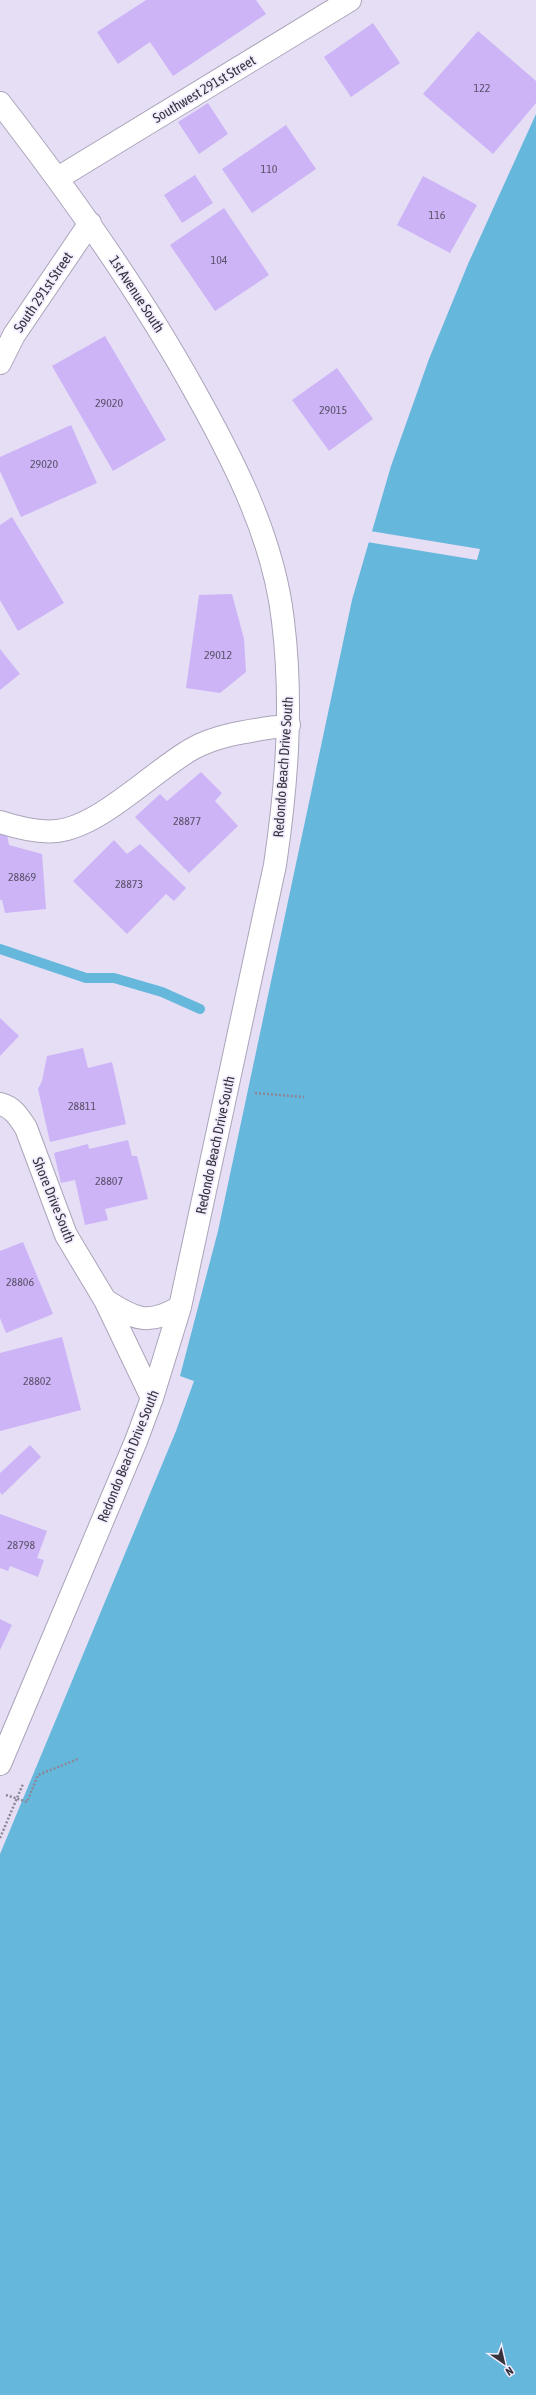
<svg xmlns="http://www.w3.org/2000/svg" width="536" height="2395" font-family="'Asap Condensed',sans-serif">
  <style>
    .water { fill: #66b7dc }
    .pier { fill: #e5def5 }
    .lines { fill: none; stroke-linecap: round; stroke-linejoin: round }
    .stream { stroke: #66b7dc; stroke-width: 10 }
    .building { fill: #ccb4f7 }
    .minor-casing { stroke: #aba4ba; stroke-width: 24 }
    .path { stroke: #8c8796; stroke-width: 2.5; stroke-dasharray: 2 2; stroke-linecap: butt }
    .minor { stroke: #fff; stroke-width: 22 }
    .labels { text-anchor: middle; stroke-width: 3.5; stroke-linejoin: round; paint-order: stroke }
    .number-label { font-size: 12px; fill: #5c536b }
    .street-label { font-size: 14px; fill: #36333c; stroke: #f2ecfe }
  </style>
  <rect width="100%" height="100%" fill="#e5def5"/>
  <path class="water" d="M536 114V2395H0V1854L176 1431 194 1381 180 1376 218 1231 352 600 391 466 429 359 468 264Z"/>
  <path class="pier" d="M370 531 480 549 477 560 367 542Z"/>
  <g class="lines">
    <path class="stream" d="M0 949 86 978H114L162 992 200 1009"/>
  </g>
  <path class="building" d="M146 0H256L266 14 173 76 150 42 118 64 97 32Z
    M373 23 400 63 351 97 324 57Z
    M478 31 536 81V103L493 154 423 94Z
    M208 103 228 134 199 154 178 122Z
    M286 125 316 169 252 213 222 169Z
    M195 175 213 203 182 223 164 195Z
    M423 176 477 205 450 253 397 225Z
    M224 208 269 275 215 311 170 245Z
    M105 336 166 440 113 471 52 366Z
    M337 368 373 419 329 451 292 400Z
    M71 425 97 483 21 517 0 471V457Z
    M12 517 64 603 18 631 0 600V525Z
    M232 594 244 639 246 672 220 693 186 688 199 595Z
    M0 649 20 674 0 690Z
    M201 772 222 793 215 801 238 826 189 873 135 817 160 794 167 801Z
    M0 828 6 829 9 845 42 854 46 909 5 913 2 900H0Z
    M114 840 127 854 140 844 186 888 174 901 166 894 127 934 73 881Z
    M0 1018 19 1036 0 1056Z
    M83 1048 88 1068 112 1062 126 1124 50 1142 38 1089 42 1081 47 1056Z
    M128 1140 132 1156H137L148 1199 105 1209 108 1220 85 1225 75 1180 61 1183 54 1153 88 1144 89 1149Z
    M23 1242 53 1314 6 1333 0 1318V1251Z
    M62 1337 81 1410 0 1431V1353Z
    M30 1445 41 1457 2 1495 0 1492V1473Z
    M0 1514 47 1531 37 1558 44 1560 38 1577 10 1566 8 1571 0 1568Z
    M0 1619 12 1625 0 1650Z"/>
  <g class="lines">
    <g class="minor-casing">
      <path id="minor" d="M0 103C73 197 141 293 198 397 237 467 274 541 283 621 293 703 287 784 275 865L180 1307 152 1398 136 1441 0 1764
        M58 178 350 0
        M0 363 14 335 90 223
        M0 822C18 828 37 833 57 831 101 826 153 771 192 749 220 733 258 730 289 725
        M0 1104C13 1107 19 1117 26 1128L66 1235 105 1300 152 1398
        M105 1300C134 1319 148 1326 180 1307"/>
    </g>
    <path class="path" d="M255 1093 304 1097
      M6 1795 27 1802 38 1775 78 1759
      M0 1838 23 1784"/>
    <use href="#minor" class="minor"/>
  </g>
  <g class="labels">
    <g class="number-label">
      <text x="482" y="92">122</text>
      <text x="269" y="173">110</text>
      <text x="437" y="219">116</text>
      <text x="219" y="264">104</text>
      <text x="109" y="407">29020</text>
      <text x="333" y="414">29015</text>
      <text x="44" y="468">29020</text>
      <text x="218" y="659">29012</text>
      <text x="187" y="825">28877</text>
      <text x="22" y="881">28869</text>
      <text x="129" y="888">28873</text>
      <text x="82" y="1110">28811</text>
      <text x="109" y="1185">28807</text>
      <text x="20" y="1286">28806</text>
      <text x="37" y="1385">28802</text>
      <text x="21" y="1549">28798</text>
    </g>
    <g class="street-label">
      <text transform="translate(204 89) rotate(-31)" y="5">Southwest 291st Street</text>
      <text transform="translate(43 292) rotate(-56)" y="5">South 291st Street</text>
      <text transform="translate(137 294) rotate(57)" y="5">1st Avenue South</text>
      <text transform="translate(283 767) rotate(-86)" y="5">Redondo Beach Drive South</text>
      <text transform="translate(215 1145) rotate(-78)" y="5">Redondo Beach Drive South</text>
      <text transform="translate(54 1200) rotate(68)" y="5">Shore Drive South</text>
      <text transform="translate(128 1456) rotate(-68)" y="5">Redondo Beach Drive South</text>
    </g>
  </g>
  <g transform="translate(504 2363) rotate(146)" stroke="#f2ecfe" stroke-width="3" paint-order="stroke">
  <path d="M0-3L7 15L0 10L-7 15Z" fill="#36333c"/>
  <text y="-6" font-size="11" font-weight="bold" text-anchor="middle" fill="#36333c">N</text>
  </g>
</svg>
